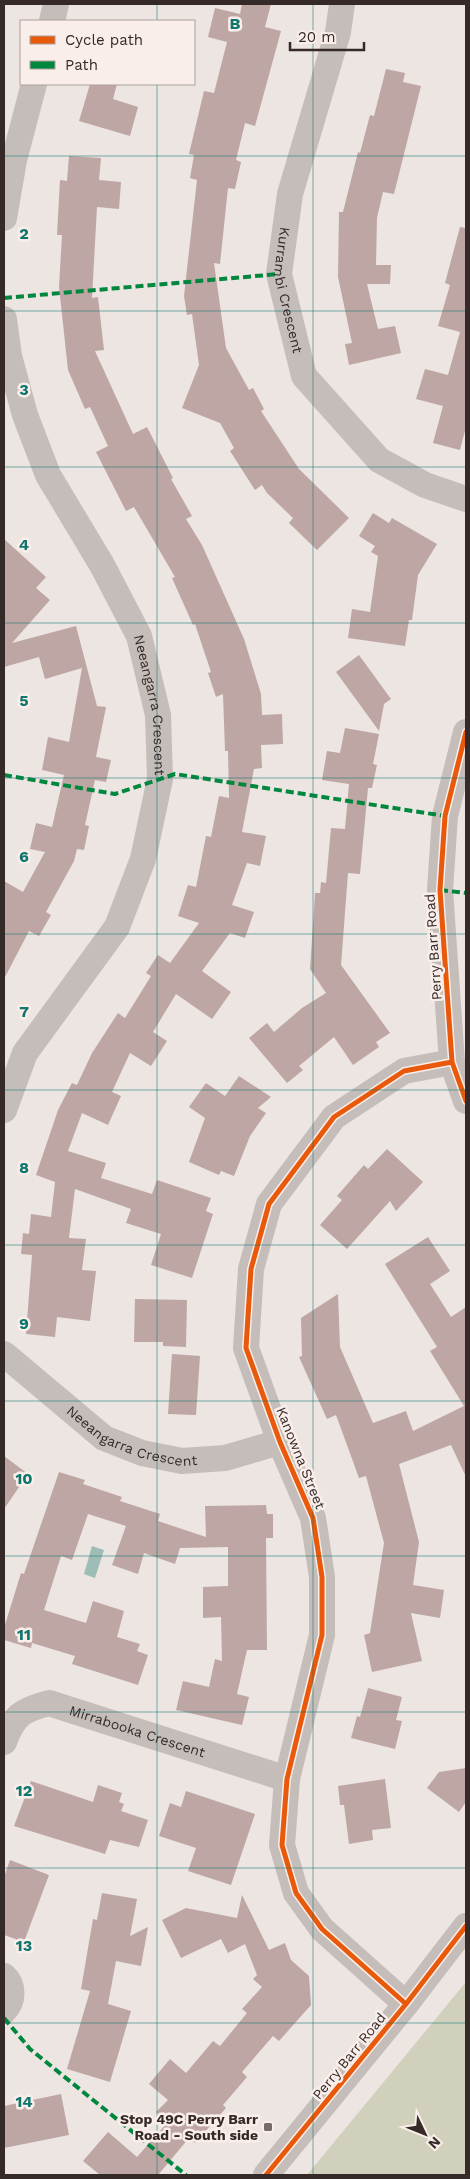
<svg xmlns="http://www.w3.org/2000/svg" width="470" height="2179" font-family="'Work Sans',sans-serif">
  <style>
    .green { fill: #d1d0bd }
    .water { fill: #9fbdb7 }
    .building { fill: #bea6a4 }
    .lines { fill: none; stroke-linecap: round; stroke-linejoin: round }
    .street { stroke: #c5bdba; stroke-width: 26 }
    .quiet { stroke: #00873e; stroke-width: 4; stroke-dasharray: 8 4; stroke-linecap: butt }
    .cycleway-casing { stroke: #f9eee9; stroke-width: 8 }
    .cycleway { stroke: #e8590c; stroke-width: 5 }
    .grid { fill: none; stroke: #0f766e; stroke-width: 1; stroke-opacity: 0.55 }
    .poi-dot { fill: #766b6a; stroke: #f9eee9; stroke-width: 2 }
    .labels { text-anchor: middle; stroke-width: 5; stroke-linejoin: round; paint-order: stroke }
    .street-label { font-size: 14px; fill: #362a29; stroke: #f9eee9 }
    .poi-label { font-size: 14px; font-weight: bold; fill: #362a29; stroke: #f9eee9; text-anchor: end }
    .grid-label { font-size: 16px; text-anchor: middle; font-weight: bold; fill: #0f766e; stroke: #f9eee9; stroke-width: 5; stroke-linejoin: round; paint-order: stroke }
  </style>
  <rect width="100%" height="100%" fill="#ece5e2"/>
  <path class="green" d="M466 1982V2175H307Z"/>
  <path class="water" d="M92 1546 104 1550 95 1578 84 1574Z"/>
  <path class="building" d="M242 4H271L265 27 281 31 255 126 245 123 236 160 241 162 235 189 228 188 220 264 214 263 226 348 249 390 253 388 264 409 261 411 299 469 349 518 317 550 289 523 293 518 267 493 262 485 255 490 230 451 234 448 220 423 182 408 199 365 192 314 187 315 184 296 197 180 190 178 194 155 189 154 204 91 214 93 227 42 208 37 215 8 240 14Z
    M386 69 405 73 403 82 421 86 394 194 383 192 377 218 376 265H391L390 284H367L378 329 395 326 401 353 349 365 345 344 352 343 338 277 339 212H343L358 152 360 153 370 115 374 116Z
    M90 84H117L113 99 138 107 130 136 79 121Z
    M69 156 101 158 99 180 121 182 119 209 97 207 92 298 98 297 104 350 95 351 133 434 147 427 173 478 171 479 192 516 186 519 202 545 244 639 261 694 262 715 282 714 283 744 261 745 262 768 254 769 242 832 266 836 260 866 247 863 232 905 254 912 245 938 230 933 202 971 231 992 212 1019 176 994 153 1032 167 1041 151 1066 130 1053 112 1092 121 1096 108 1125 82 1113 68 1151 106 1163 101 1178 152 1194 157 1180 211 1198 206 1211 213 1214 192 1278 151 1265 161 1234 126 1223 131 1209 75 1189 69 1238 86 1239 82 1270 96 1271 90 1321 57 1317 55 1337 26 1334 32 1255 21 1254 23 1233 29 1234 31 1214 51 1217 55 1182 36 1175 58 1110 72 1083 77 1085 92 1053 118 1013 125 1018 151 976 146 973 158 955 170 963 199 923 178 916 188 885 196 887 206 836 211 837 219 796 229 798 228 751H225L223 694 216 697 208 673 211 672 195 624 193 625 172 578 175 577 134 507 126 511 96 452 108 446 90 407 85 409 68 370 59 287 62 235H57L60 180 67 181Z
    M460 227 466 228V427L460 450 433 443 443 406 416 399 425 369 448 375 460 332 438 326 450 285 445 283Z
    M373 513 389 523 392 518 437 544 418 575 412 620H409L405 646 348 638 352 609 370 612 378 556 371 552 375 546 359 536Z
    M4 539 46 577 36 588 50 600 12 643 76 626 97 706 106 707 96 757 111 760 106 782 95 780 85 825 89 826 84 850 77 849 74 861 46 912 51 915 39 936 29 931 4 979V881L23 892 45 852 30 849 36 823 52 827 64 775 42 770 48 737 69 742 82 668 45 679 39 657 4 667Z
    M359 655 391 699 384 704 379 731 336 672Z
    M345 728 379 734 373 764 377 765 372 788H368L360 874 348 873 341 965 390 1033 376 1042 379 1047 353 1065 334 1037 299 1066 303 1070 287 1083 249 1038 267 1023 274 1032 302 1008 326 993 310 969 315 893H320L321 882 326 883 331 828 345 829 349 784 322 780 327 751 340 753Z
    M239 1076 271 1097 258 1108 266 1113 250 1136 234 1176 221 1171 219 1175 189 1162 205 1118 189 1107 206 1083 225 1096Z
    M387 1149 423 1182 396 1211 390 1201 347 1249 320 1225 342 1200 337 1196 364 1165 368 1169Z
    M428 1237 450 1271 430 1284 451 1317 466 1307V1477L451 1445 399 1464 419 1542 413 1585 444 1590 440 1618 411 1613 422 1661 372 1672 364 1635 370 1633 384 1543 366 1476 359 1478 336 1415 327 1419 299 1357 302 1356 301 1318 338 1294 340 1347 373 1423 406 1411 413 1431 464 1406 430 1351 437 1347 385 1264Z
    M135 1299 187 1300 186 1347 163 1346V1342H134Z
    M172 1354 200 1356 196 1415 168 1414Z
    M4 1456 28 1474 4 1509Z
    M59 1472 85 1480 83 1484 122 1497 120 1501 160 1514 158 1521 206 1537 205 1506 266 1505 267 1514H273V1538H266L267 1650H247L237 1694 249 1697 242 1725 176 1710 183 1681 209 1687 215 1659 222 1661 221 1617 203 1618V1587L228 1586V1547L180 1548 175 1564 144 1553 138 1574 112 1565 126 1526 88 1514 72 1560 61 1556 44 1610 86 1623 93 1601 124 1611 117 1637 140 1644 137 1651 148 1655 138 1685 72 1664 75 1656 32 1643 31 1648 4 1640V1628L21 1573 24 1574Z
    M368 1688 402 1697 396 1720 402 1721 395 1749 351 1738 357 1716 360 1717Z
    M466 1768V1802L459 1812 427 1788 439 1772Z
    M385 1779 391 1828 372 1830 373 1840 349 1844 344 1805H340L338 1786Z
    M31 1781 93 1802 98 1785 122 1793 119 1802 124 1804 121 1811 148 1820 139 1847 110 1840 105 1854 14 1826Z
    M186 1791 255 1814 231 1885 188 1871 196 1848 159 1836 170 1803 181 1807Z
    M10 1860 49 1875 24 1942 4 1935V1877Z
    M102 1893 137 1899 130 1936 148 1927 141 1966 116 1961 108 2004 131 2011 110 2082 67 2069 90 1991 81 1989 93 1919 97 1920Z
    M242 1895 269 1950 285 1943 291 1960 309 1976 311 2005 279 2041 273 2036 242 2072 247 2077 223 2105 226 2108 195 2143 189 2138 158 2175H100L83 2161 108 2132 137 2157 168 2122 156 2112 168 2100 149 2084 170 2059 186 2073 213 2041 220 2046 247 2013 242 2009 262 1987 253 1979 257 1975 245 1944 228 1953 221 1939 181 1958 162 1920 186 1908 237 1918Z
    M61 2094 69 2135 4 2148V2106Z"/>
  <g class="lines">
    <g class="street">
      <path id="s1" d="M342 4 338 32 290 194 279 274 304 376 379 460 425 485 466 499"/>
      <path d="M52 21 56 4"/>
      <path d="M4 218 14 160 34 84"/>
      <path id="s2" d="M4 319 9 356 25 415 48 475 102 565 139 636 158 715 160 779 143 859 117 927 25 1053 4 1110"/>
      <path d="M466 732 445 816 440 890 452 1062 466 1101"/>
      <path id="s3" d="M4 1354 104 1438 142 1453 182 1461 225 1458 280 1442"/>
      <path id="s4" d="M4 1742C14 1715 22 1710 49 1703L287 1779"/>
      <path d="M4 1976C14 1985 14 2001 4 2011"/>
      <path d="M406 2004 322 1929 296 1893 282 1845 287 1779 322 1635V1577L313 1518 280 1442 246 1348 251 1269 269 1204 334 1117 404 1071 452 1062"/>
      <path d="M266 2175 406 2004 466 1926"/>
    </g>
    <path class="quiet" d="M4 298 279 274
      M4 775 115 794 175 774 445 816
      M440 890 466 893
      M4 2018 30 2049 186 2175"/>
    <g class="cycleway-casing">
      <path id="cycleway" d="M466 732 445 816 440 890 452 1062 466 1101
        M406 2004 322 1929 296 1893 282 1845 287 1779 322 1635V1577L313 1518 280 1442 246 1348 251 1269 269 1204 334 1117 404 1071 452 1062
        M266 2175 406 2004 466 1926"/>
    </g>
    <use href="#cycleway" class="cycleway"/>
  </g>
  <path class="grid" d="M157 4V21M313 4V2175M157 84V2175M4 156H466M4 311H466M4 467H466M4 623H466M4 778H466M4 934H466M4 1090H466M4 1245H466M4 1401H466M4 1556H466M4 1712H466M4 1868H466M4 2023H466"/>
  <rect class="poi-dot" x="263" y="2122" width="10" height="10" rx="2.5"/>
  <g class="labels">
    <g class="street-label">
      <text dy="5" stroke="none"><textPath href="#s1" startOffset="295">Kurrambi Crescent</textPath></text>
      <text dy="5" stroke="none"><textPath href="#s2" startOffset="418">Neeangarra Crescent</textPath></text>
      <text transform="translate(433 947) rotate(-94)" y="5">Perry Barr Road</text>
      <text dy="5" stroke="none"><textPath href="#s3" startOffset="156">Neeangarra Crescent</textPath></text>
      <text transform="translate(301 1458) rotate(68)" y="5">Kanowna Street</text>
      <text dy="5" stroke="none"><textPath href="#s4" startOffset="156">Mirrabooka Crescent</textPath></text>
      <text transform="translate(349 2056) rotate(-51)" y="5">Perry Barr Road</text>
    </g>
    <g class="poi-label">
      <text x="258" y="2124">Stop 49C Perry Barr<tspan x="258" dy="16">Road - South side</tspan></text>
    </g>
  </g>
  <g class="grid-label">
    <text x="235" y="29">B</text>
    <text x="24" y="239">2</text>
    <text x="24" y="395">3</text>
    <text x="24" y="550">4</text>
    <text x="24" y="706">5</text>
    <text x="24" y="862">6</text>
    <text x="24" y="1017">7</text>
    <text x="24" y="1173">8</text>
    <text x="24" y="1329">9</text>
    <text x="24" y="1484">10</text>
    <text x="24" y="1640">11</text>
    <text x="24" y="1796">12</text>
    <text x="24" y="1951">13</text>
    <text x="24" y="2107">14</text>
  </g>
  <rect width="470" height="2179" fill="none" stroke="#362a29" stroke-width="10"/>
  <rect x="20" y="20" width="175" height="65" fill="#f9eee9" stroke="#aba09c"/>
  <rect x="30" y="36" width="25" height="8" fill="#e8590c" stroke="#aba09c"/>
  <text x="65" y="45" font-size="15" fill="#362a29">Cycle path</text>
  <rect x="30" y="61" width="25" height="8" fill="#00873e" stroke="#aba09c"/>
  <text x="65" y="70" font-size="15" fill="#362a29">Path</text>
  <g transform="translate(425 2134) rotate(133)" stroke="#f9eee9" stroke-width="4" paint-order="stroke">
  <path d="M0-4L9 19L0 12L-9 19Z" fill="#362a29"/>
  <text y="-8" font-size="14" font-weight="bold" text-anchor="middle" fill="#362a29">N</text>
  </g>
  <path d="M290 42v8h74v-8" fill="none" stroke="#362a29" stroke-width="2.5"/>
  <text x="298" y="42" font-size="15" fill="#362a29" stroke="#f9eee9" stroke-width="4" paint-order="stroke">20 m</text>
</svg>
